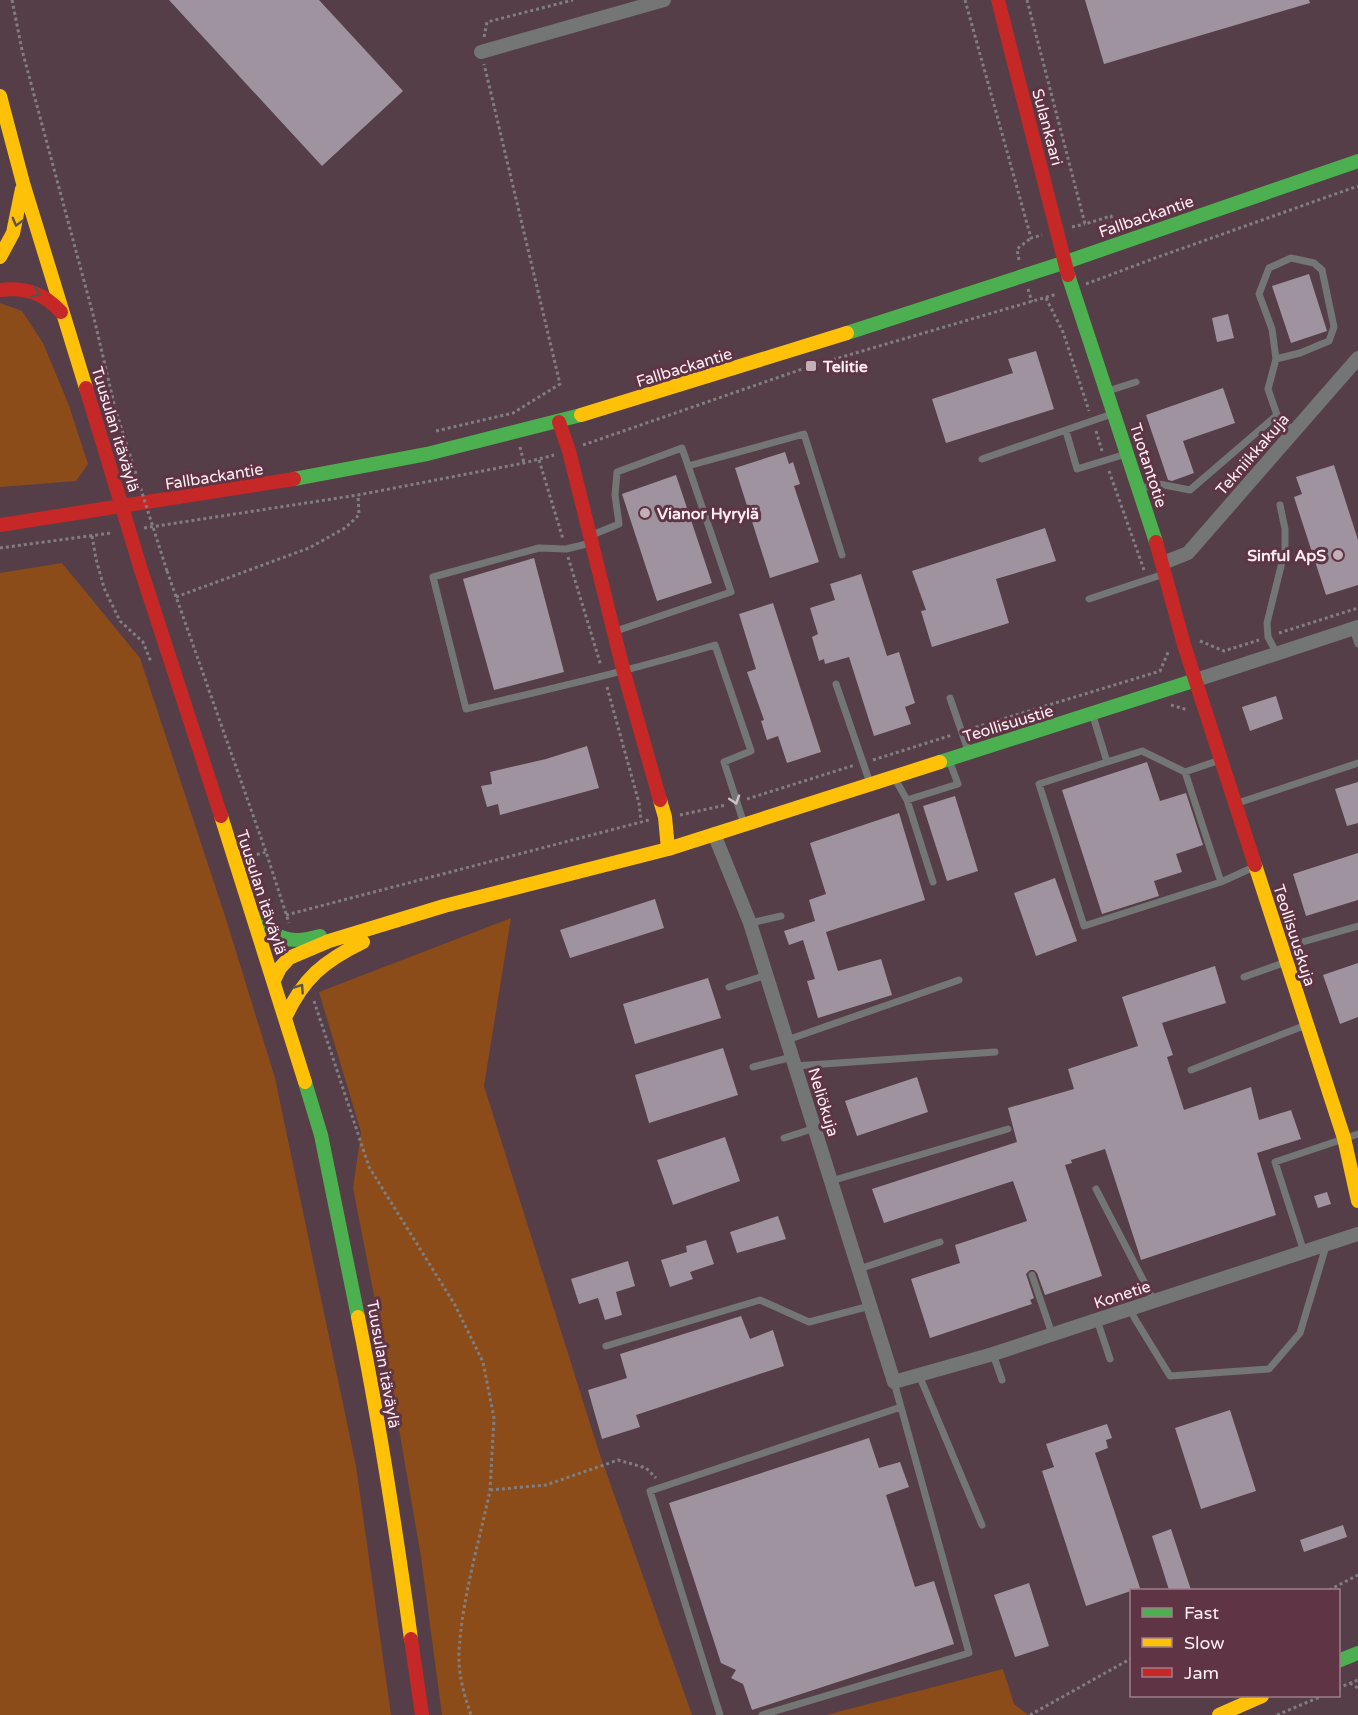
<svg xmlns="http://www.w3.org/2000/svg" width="1358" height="1715" font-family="'Varela Round',sans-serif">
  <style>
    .green { fill: #8b4c1a }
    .building { fill: #9f93a0 }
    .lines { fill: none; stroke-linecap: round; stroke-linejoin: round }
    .path { stroke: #817e7f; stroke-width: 3; stroke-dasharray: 3 3; stroke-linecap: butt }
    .lane { stroke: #737675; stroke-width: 7 }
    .street { stroke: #737675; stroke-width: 14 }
    .fast { stroke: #4caf50; stroke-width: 14 }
    .slow { stroke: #ffc107; stroke-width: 14 }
    .jam { stroke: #c62828; stroke-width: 14 }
    .path-bridge { stroke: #817e7f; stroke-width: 3; stroke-dasharray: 3 3; stroke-linecap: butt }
    .jam-bridge { stroke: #c62828; stroke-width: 14 }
    .oneway { stroke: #5a5348 }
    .oneway2 { stroke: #cdc3c6 }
    .poi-dot { fill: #c3b0b6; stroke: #5f3445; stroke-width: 2 }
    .labels { text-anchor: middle; stroke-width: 6; stroke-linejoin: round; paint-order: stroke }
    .street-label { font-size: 16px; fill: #feedf2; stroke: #5f3445 }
    .poi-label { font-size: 16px; font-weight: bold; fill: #feedf2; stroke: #5f3445; text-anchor: start }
  </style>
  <rect width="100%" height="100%" fill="#553e47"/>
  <path class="green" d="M0 303 22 311 43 343 68 403 88 464 76 481 0 487Z
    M62 563 140 658 225 916 275 1078 356 1466 391 1715H0V573Z
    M511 918 484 1086 598 1449 692 1715H442L421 1557 392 1388 353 1188 361 1132 319 992Z
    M1003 1669 1014 1704 1028 1715H826Z"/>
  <path class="building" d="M169 0H319L403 91 322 166Z
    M1085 0H1309L1310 3 1104 64Z
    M1309 274 1327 331 1291 343 1272 286Z
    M1228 314 1234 338 1217 342 1212 318Z
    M1036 351 1054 409 946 443 932 399 1013 373 1008 359Z
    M1223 388 1235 423 1183 441 1194 473 1172 481 1168 480 1146 415Z
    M785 452 789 464 793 462 800 484 794 486 819 562 770 578 735 468Z
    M1334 465 1358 540V585L1326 595 1294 497 1302 494 1296 477Z
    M676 475 712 583 657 601 622 494Z
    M1045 528 1056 561 996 579 1009 623 932 647 921 611 926 610 912 571Z
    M534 558 564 672 494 690 463 579Z
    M861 574 887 656 899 652 915 703 905 707 911 724 874 736 849 657 825 664 824 659 819 661 812 637 818 634 810 608 835 600 830 584Z
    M773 603 821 752 787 763 778 736 767 740 761 721 764 720 747 672 756 669 739 614Z
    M1276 696 1283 719 1250 731 1242 707Z
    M587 746 599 788 500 815 498 804 487 807 481 786 492 784 490 772 546 759Z
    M1147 762 1160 801 1186 793 1203 845 1176 854 1182 872 1154 881 1159 896 1102 914 1062 790Z
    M1358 782V823L1347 826 1335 789Z
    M955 796 978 871 947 881 923 806Z
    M899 813 925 900 826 932 838 971 881 959 892 995 818 1018 807 981 815 979 803 940 789 945 784 931 815 921 809 900 826 894 810 843Z
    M1358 853V900L1306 916 1293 874Z
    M1055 878 1077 941 1036 956 1014 893Z
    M655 899 664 928 570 958 560 930Z
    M1358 963V1017L1340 1024 1323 975Z
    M1215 966 1226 1003 1162 1023 1173 1055 1167 1057 1184 1110 1251 1087 1259 1120 1291 1110 1301 1139 1257 1153 1276 1215 1141 1260 1105 1149 1071 1160 1072 1163 1065 1165 1102 1276 1045 1295 1037 1273 1034 1270H1030L1026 1274 1034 1298 1030 1300 1032 1304 930 1338 911 1279 960 1263 955 1245 1027 1221 1013 1181 884 1223 872 1189 1017 1142 1008 1108 1074 1089 1068 1069 1138 1046 1122 997Z
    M708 978 721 1018 635 1044 623 1004Z
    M723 1048 738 1095 649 1123 635 1075Z
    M917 1077 928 1112 857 1136 845 1101Z
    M725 1137 740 1181 673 1205 657 1160Z
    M1327 1192 1331 1204 1318 1208 1314 1196Z
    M778 1216 786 1239 737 1253 730 1232Z
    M706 1240 714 1264 690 1272 693 1279 670 1287 661 1260 687 1252 686 1246Z
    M628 1261 635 1286 616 1292 622 1315 605 1320 598 1298 579 1304 571 1279Z
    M741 1316 750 1339 773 1330 784 1366 636 1415 640 1427 602 1439 588 1390 627 1378 620 1354Z
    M1230 1410 1256 1491 1201 1509 1175 1428Z
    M1107 1424 1112 1438 1106 1440 1108 1448 1095 1453 1140 1588 1086 1606 1042 1471 1054 1467 1046 1444Z
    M869 1438 879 1468 900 1462 909 1487 886 1495 915 1587 934 1581 954 1644 752 1710 743 1684 731 1678 736 1670 721 1663 669 1503Z
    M1343 1525 1347 1537 1304 1552 1300 1540Z
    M1171 1529 1191 1590H1169L1152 1536Z
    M1029 1583 1049 1646 1015 1657 994 1595Z"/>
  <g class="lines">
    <path class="path" d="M12 0 22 50 94 318 115 408
      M965 0 1031 238 1042 235
      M1027 0 1085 224 1111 216 1115 229
      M484 37 487 22 573 0
      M1072 227 1085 224
      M1019 260 1017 249 1031 238
      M1086 284 1158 257 1358 186
      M1028 289 1032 302
      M1046 298 1063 332 1089 411
      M436 431 513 413 560 384 484 64
      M1096 431 1102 451
      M583 445 811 366 1057 294
      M520 447 524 463
      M539 460 563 539
      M1109 471 1144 570
      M144 528 358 495 524 463 554 455
      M92 536 96 559 104 588 120 621 143 642 151 662
      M0 548 111 533
      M568 557 601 666
      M167 571 266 852 289 923
      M176 597 309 548 345 528 359 515 358 495
      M1279 633 1358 608
      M1200 641 1224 651 1259 640
      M607 687 639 803 641 821
      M1171 705 1188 710
      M970 729 1160 671 1169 650
      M873 760 952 735
      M747 799 855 765
      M680 815 726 805
      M251 856 266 852
      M286 915 649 820
      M314 1001 369 1167 455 1305 483 1362 494 1418 490 1490C479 1543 462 1598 459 1652 458 1674 464 1695 471 1715
      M490 1490 546 1485 618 1460 646 1468 656 1478
      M1329 1590 1358 1575
      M1350 1683 1358 1688
      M1338 1688 1358 1680
      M1030 1715 1132 1658
      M1277 1715 1322 1696"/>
    <path class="lane" d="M1276 359 1300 353 1329 341 1334 327 1322 270 1314 263 1291 258 1269 268 1259 294 1272 329 1276 359 1268 389 1277 415
      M1108 391 1136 382
      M1066 431 1077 469 1126 454
      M982 459 1112 414
      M688 466 804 434 842 555
      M1142 488 1159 484 1190 490 1277 415 1293 431
      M592 535 619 524 615 495 617 472 682 448 731 592 616 631
      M591 543 566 549 539 548 433 577 466 709C549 689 633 670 715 645L751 751 724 762 744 824
      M1089 599 1164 574
      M1353 629 1358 644
      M1277 654 1268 637 1267 623 1285 550V529L1280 505
      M836 684 870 783
      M950 698 969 753
      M1093 716 1107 762 1142 751 1185 772
      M1220 760 1185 772 1221 882
      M1107 762 1039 784 1084 926 1221 882 1254 867
      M895 779 907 800 933 882
      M907 800 958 784 949 760
      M1235 804 1358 763
      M750 923 781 916
      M1285 947 1358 926
      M1244 977 1286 962
      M729 987 767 975
      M787 1040 959 980
      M795 1066 995 1052
      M753 1067 792 1057
      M1191 1070 1306 1025
      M784 1138 815 1128
      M831 1181 1008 1129
      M1096 1189 1154 1301
      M1304 1252 1275 1162 1358 1134
      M859 1269 940 1242
      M1032 1275 1052 1334
      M1130 1309 1135 1319 1170 1376 1269 1369 1300 1333 1326 1246
      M1097 1320 1110 1359
      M606 1346 760 1300 809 1322 870 1306
      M993 1354 1002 1380
      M919 1375 982 1525
      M720 1715 650 1491 901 1407
      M762 1715 969 1653 894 1382"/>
    <path class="street" d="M481 52 664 0
      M1163 563 1188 553 1358 358
      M1196 680 1358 627
      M714 834 750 923 894 1382 993 1354 1358 1234"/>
    <path class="fast" d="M1068 275 1156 542
      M847 333 1066 262 1358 161
      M294 479 427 454 581 415
      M940 762 1196 680
      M255 916C276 939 289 945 320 936
      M305 1082 321 1135 358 1317
      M1338 1661 1358 1653"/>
    <path class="slow" d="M0 96 23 183 86 388
      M0 257 13 233 22 189
      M581 415 847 333
      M660 800 665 817 668 849 940 762
      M221 816 305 1082
      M1255 865 1344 1138 1358 1201
      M274 980 280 968 289 958 329 941 444 906 668 849
      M285 1018C303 978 324 961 363 942
      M358 1317C380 1424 396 1531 411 1639
      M1219 1715 1262 1696"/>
    <path class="jam" d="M998 0 1068 275
      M0 290C25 287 44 293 61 312
      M559 422 569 451 623 669 660 800
      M0 525 294 479
      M1156 542 1184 645 1255 865
      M141 570 221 816
      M411 1639 422 1715"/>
    <path class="path-bridge" d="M115 408 167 571"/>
    <path class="jam-bridge" d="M86 388 141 570"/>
  </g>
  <defs><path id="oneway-chevron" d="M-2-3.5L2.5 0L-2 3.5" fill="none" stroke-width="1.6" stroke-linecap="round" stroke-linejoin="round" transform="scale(1.5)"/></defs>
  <g class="oneway">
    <use href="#oneway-chevron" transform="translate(17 222) rotate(105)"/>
    <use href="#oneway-chevron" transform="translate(36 293) rotate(21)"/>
    <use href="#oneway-chevron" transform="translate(300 988) rotate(-56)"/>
  </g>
  <use class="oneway2" href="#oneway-chevron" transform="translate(735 800) rotate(72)"/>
  <g class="poi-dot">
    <rect x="805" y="360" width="12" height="12" rx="3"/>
    <circle cx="645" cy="513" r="6"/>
    <circle cx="1338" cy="555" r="6"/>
  </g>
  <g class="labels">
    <g class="street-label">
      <text transform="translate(1048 127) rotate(75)" y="6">Sulankaari</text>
      <text transform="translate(1146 216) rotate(-19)" y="6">Fallbackantie</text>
      <text transform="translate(684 367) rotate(-17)" y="6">Fallbackantie</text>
      <text transform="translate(116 429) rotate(73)" y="6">Tuusulan itäväylä</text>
      <text transform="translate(1252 454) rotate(-49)" y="6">Tekniikkakuja</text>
      <text transform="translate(1149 465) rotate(72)" y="6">Tuotantotie</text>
      <text transform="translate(214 476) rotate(-9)" y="6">Fallbackantie</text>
      <text transform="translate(1008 723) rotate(-17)" y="6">Teollisuustie</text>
      <text transform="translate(262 892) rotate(72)" y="6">Tuusulan itäväylä</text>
      <text transform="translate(1295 935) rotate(72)" y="6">Teollisuuskuja</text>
      <text transform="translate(824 1102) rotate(73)" y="6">Neliökuja</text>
      <text transform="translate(1122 1294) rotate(-18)" y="6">Konetie</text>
      <text transform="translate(384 1364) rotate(80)" y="6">Tuusulan itäväylä</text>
    </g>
    <g class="poi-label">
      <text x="823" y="372">Telitie</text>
      <text x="657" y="519">Vianor Hyrylä</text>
      <text x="1326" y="561" text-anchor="end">Sinful ApS</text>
    </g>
  </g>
  <rect x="1130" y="1589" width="210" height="108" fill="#5f3445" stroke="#9f7e8a" stroke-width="1.5"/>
  <rect x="1142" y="1608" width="30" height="9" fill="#4caf50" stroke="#9f7e8a" stroke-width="1.5"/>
  <text x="1184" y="1619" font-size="18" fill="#feedf2">Fast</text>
  <rect x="1142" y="1638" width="30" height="9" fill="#ffc107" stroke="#9f7e8a" stroke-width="1.5"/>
  <text x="1184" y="1649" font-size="18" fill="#feedf2">Slow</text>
  <rect x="1142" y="1668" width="30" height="9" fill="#c62828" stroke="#9f7e8a" stroke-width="1.5"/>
  <text x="1184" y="1679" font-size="18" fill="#feedf2">Jam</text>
</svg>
